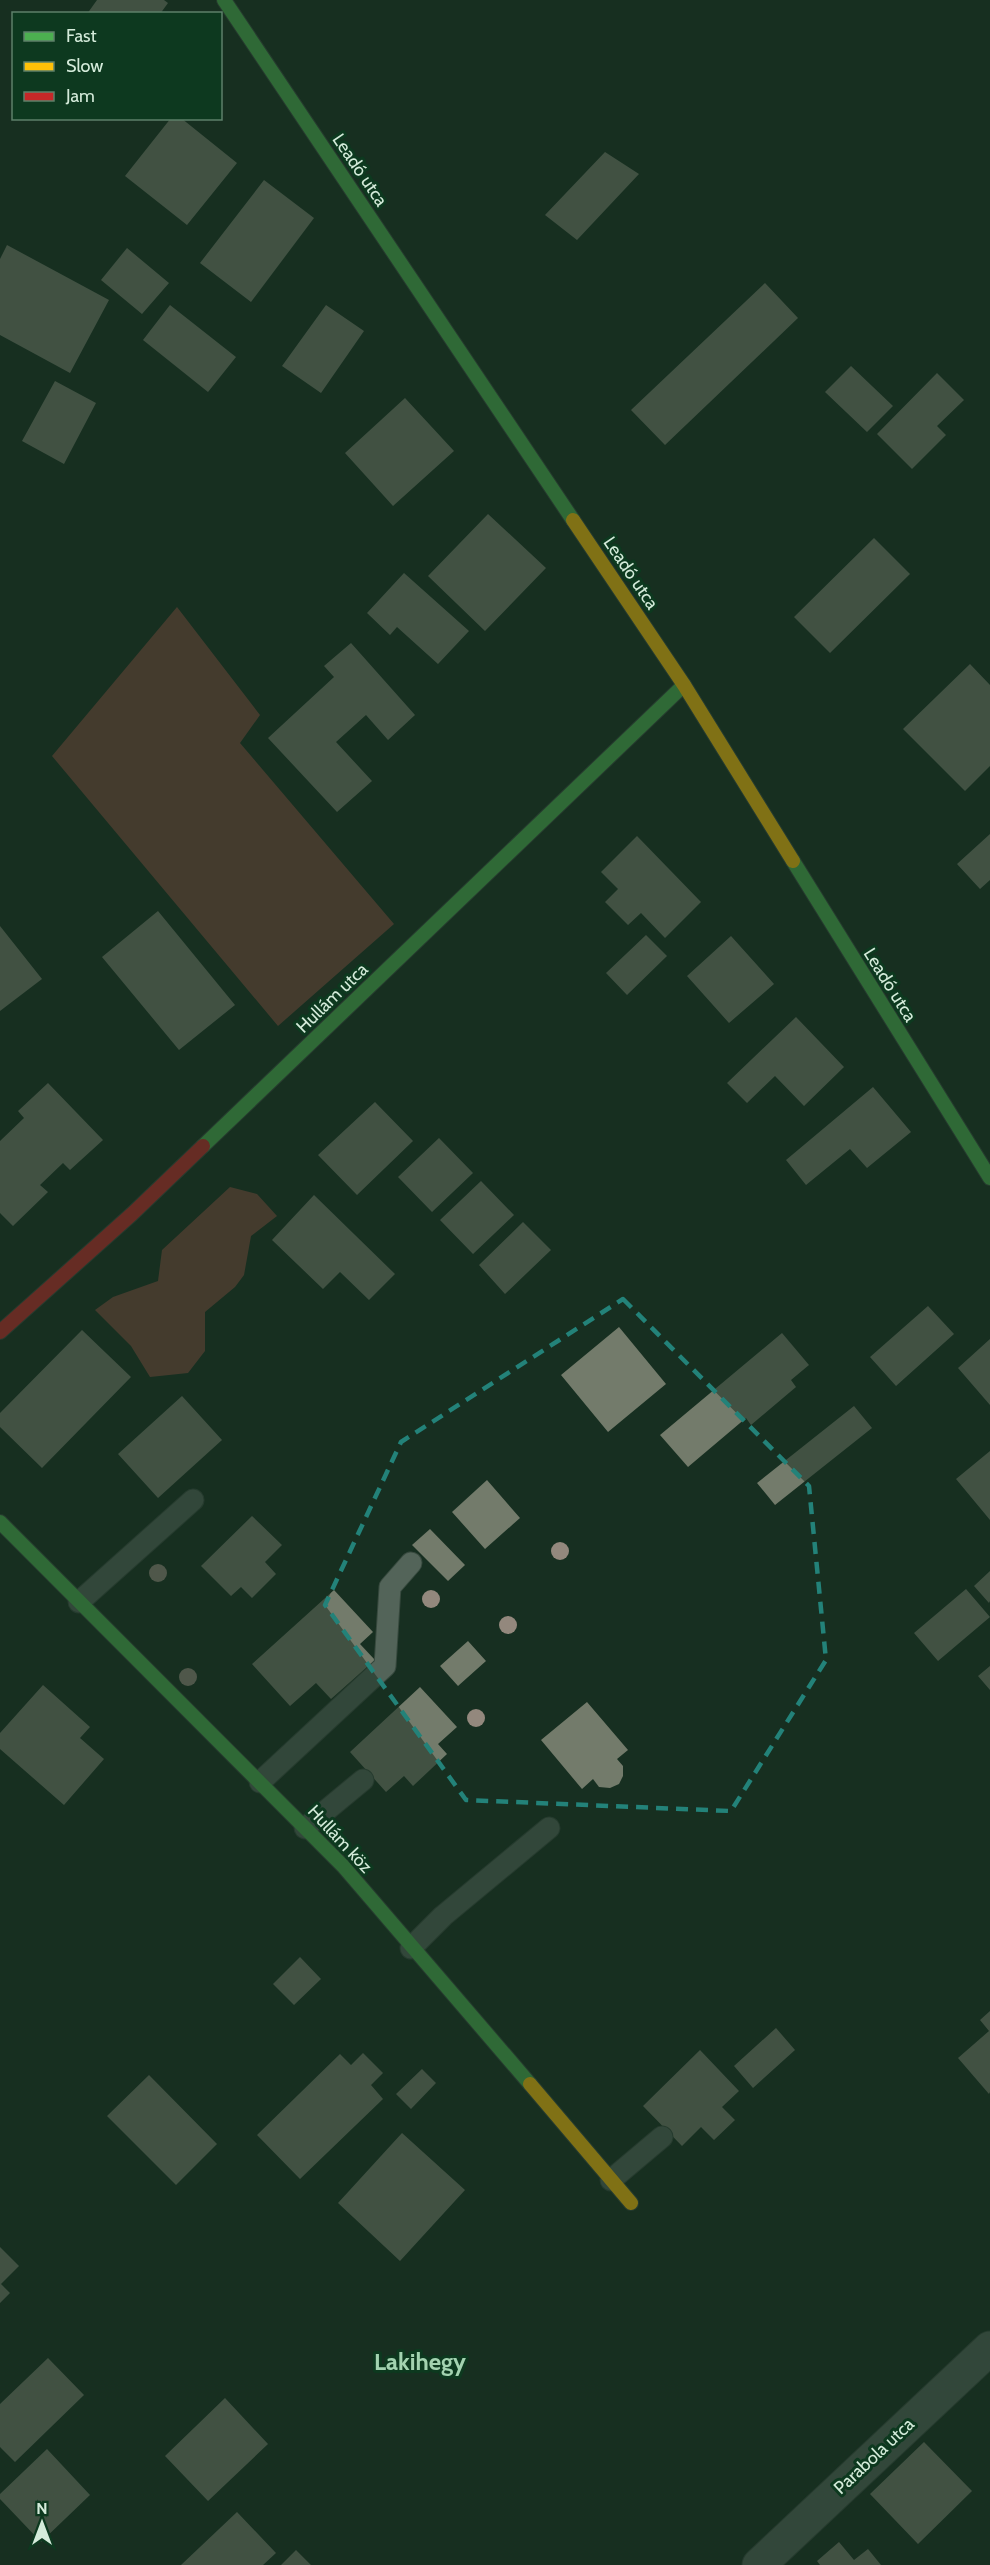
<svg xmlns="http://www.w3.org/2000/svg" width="990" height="2565" font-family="Cabin,sans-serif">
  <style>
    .forest { fill: #7b4a3d }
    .building { fill: #737b6b }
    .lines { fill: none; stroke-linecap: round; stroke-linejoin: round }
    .lane-casing { stroke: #37493e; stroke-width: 23 }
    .street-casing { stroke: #37493e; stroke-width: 35 }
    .fast-casing { stroke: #37493e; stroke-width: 16 }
    .slow-casing { stroke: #37493e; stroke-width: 16 }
    .jam-casing { stroke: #37493e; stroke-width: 16 }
    .lane { stroke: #536459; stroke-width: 21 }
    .street { stroke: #536459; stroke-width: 33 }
    .fast { stroke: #4caf50; stroke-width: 14 }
    .slow { stroke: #ffc107; stroke-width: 14 }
    .jam { stroke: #c62828; stroke-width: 14 }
    .tree { fill: #93887d }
    .marked { fill: none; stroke: #238279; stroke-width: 4.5; stroke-dasharray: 12 8; stroke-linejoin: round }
    .labels { text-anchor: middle; stroke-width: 6; stroke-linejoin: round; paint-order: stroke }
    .street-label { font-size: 18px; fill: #d4ebda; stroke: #0d391f }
    .district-label { font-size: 24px; font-weight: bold; fill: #a3d2b0; stroke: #0d391f }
  </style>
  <rect width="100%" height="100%" fill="#172f21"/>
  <path class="forest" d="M177 607 260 715 240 743 394 924 278 1026 52 756Z
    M230 1187 257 1194 277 1216 251 1236 244 1275 235 1287 205 1312V1351L188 1373 150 1377 131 1346 95 1310 113 1297 158 1281 162 1250Z"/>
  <path class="building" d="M97 0H164L168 3 160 14H87Z
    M171 118H181L237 163 187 225 125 176Z
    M605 152 639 174 577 240 545 215Z
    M264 180 314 218 251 302 200 263Z
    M7 245 109 300 70 373 0 335V259Z
    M127 248 169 283 142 314 101 280Z
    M765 283 798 318 665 445 631 410Z
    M170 305 236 357 208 392 143 340Z
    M326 305 364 331 321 393 282 366Z
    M851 366 893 406 867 432 825 392Z
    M937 373 964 400 937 426 946 435 912 469 877 434Z
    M55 381 96 403 64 464 22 441Z
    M405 398 454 451 393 506 345 453Z
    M488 514 546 568 485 631 428 576Z
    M874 538 910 574 830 653 794 617Z
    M404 573 469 631 438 664 397 627 390 635 367 613Z
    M351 643 415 715 388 740 366 715 336 742 372 781 337 812 268 738 334 677 324 666Z
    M970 664 990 685V766L965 791 903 729Z
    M990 834V880L980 889 957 864Z
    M637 836 701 902 665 938 641 913 628 925 605 902 618 889 601 872Z
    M158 911 235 1005 179 1050 102 957Z
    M0 926 42 979 0 1011Z
    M646 935 667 956 627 995 606 973Z
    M731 936 774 984 729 1023 687 976Z
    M796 1017 844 1067 804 1106 775 1076 747 1103 727 1083Z
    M48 1083 103 1140 70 1170 63 1163 40 1185 48 1192 13 1226 0 1213V1141L24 1118 18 1111Z
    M873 1087 911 1132 867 1168 850 1149 806 1185 786 1160Z
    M375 1102 413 1141 357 1195 318 1155Z
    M439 1138 473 1173 432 1212 398 1177Z
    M481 1181 514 1215 473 1254 440 1220Z
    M314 1195 395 1274 369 1300 340 1272 323 1289 272 1240Z
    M523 1222 551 1250 505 1294 479 1265Z
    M928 1306 954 1334 896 1386 870 1357Z
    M619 1327 666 1384 608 1432 561 1375Z
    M82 1330 131 1377 42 1468 0 1427V1413Z
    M782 1333 809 1365 791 1380 796 1387 751 1425 746 1418 688 1467 660 1435Z
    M990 1339V1405L958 1368Z
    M182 1396 222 1440 158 1498 118 1454Z
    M854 1406 872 1428 775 1505 757 1483Z
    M990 1451V1520L956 1479Z
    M487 1480 520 1518 485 1549 452 1512Z
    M252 1516 282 1545 265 1562 276 1574 252 1598 241 1587 231 1596 201 1566Z
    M430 1529 465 1565 448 1581 412 1545Z
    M990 1571V1601L989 1603 974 1586Z
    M966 1589 990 1617 938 1661 914 1633Z
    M334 1590 373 1632 360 1644 375 1660 331 1699 316 1683 290 1706 252 1664Z
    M468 1641 486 1661 458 1686 440 1666Z
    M990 1666V1690L978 1676Z
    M43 1685 90 1727 80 1738 104 1759 64 1805 0 1749V1733Z
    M420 1687 457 1727 438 1744 447 1754 413 1786 404 1776 386 1792 350 1752Z
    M587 1702 628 1750 617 1759 623 1766V1776L619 1784 610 1788 599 1787 593 1779 582 1789 541 1740Z
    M300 1957 321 1979 294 2005 273 1984Z
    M990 2011V2092L989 2094 958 2058 989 2031 980 2020Z
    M776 2028 795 2050 753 2088 734 2066Z
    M700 2050 739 2091 722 2107 735 2120 714 2140 701 2127 682 2146 643 2106Z
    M363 2053 383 2073 371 2085 383 2099 300 2179 257 2135 340 2054 351 2065Z
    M422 2069 436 2083 411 2109 396 2094Z
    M149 2075 217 2144 176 2185 107 2116Z
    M402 2133 465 2190 400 2261 338 2203Z
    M0 2247 19 2266 1 2284 10 2293 0 2303Z
    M48 2358 84 2395 15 2462 0 2447V2404Z
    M225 2398 268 2444 208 2501 165 2456Z
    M924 2442 972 2491 918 2544 870 2494Z
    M47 2449 90 2495 41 2542 0 2499V2494Z
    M237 2512 276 2553 263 2565H181Z
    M839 2542 854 2560 868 2549 881 2565H820L817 2561Z
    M296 2550 311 2565H281Z"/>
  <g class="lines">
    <g class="lane-casing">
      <path id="lane" d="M79 1602 193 1500
        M260 1782 385 1666 390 1587 411 1563
        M305 1828 363 1780
        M411 1948 443 1916 549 1828
        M611 2180 662 2137"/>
    </g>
    <g class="street-casing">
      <path id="street" d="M759 2565 990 2348"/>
    </g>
    <g class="fast-casing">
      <path id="fast" d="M224 0 573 520
        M793 861 990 1178
        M203 1146 684 685
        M0 1522 343 1866 530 2084"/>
    </g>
    <g class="slow-casing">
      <path id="slow" d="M573 520 684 685 793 861
        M530 2084 631 2203"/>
    </g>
    <g class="jam-casing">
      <path id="jam" d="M0 1332 132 1214 203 1146"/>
    </g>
    <use href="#lane" class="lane"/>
    <use href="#street" class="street"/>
    <use href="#fast" class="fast"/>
    <use href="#slow" class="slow"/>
    <use href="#jam" class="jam"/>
  </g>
  <g class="tree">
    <circle cx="560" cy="1551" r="9"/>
    <circle cx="158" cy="1573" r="9"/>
    <circle cx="431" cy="1599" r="9"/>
    <circle cx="508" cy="1625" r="9"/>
    <circle cx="188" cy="1677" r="9"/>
    <circle cx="476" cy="1718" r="9"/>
  </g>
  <path d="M0 0H990V2565H0ZM623 1299 809 1486 826 1660 731 1811 466 1800 325 1605 401 1442Z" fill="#172f21" fill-opacity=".55" fill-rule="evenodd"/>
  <path class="marked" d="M623 1299 809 1486 826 1660 731 1811 466 1800 325 1605 401 1442Z"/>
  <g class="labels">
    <g class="street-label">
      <text transform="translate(360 170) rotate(56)" y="6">Leadó utca</text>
      <text transform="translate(631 573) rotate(56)" y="6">Leadó utca</text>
      <text transform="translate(890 985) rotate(58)" y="6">Leadó utca</text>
      <text transform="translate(332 998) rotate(-44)" y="6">Hullám utca</text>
      <text transform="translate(340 1839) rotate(47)" y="6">Hullám köz</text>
      <text transform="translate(874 2456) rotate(-43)" y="6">Parabola utca</text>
    </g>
    <g class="district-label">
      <text x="420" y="2370">Lakihegy</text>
    </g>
  </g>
  <rect x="12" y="12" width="210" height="108" fill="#0d391f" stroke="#5d806a" stroke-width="1.5"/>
  <rect x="24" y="32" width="30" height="9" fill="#4caf50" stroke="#5d806a" stroke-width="1.5"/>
  <text x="66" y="42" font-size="18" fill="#d4ebda">Fast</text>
  <rect x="24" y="62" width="30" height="9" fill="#ffc107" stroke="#5d806a" stroke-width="1.5"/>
  <text x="66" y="72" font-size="18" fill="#d4ebda">Slow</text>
  <rect x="24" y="92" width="30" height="9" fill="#c62828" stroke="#5d806a" stroke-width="1.5"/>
  <text x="66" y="102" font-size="18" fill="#d4ebda">Jam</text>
  <g transform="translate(42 2523)" stroke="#0d391f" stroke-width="4.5" paint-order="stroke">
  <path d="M0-4.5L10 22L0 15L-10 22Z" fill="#d4ebda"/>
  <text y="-9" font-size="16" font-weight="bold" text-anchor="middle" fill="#d4ebda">N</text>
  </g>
</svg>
